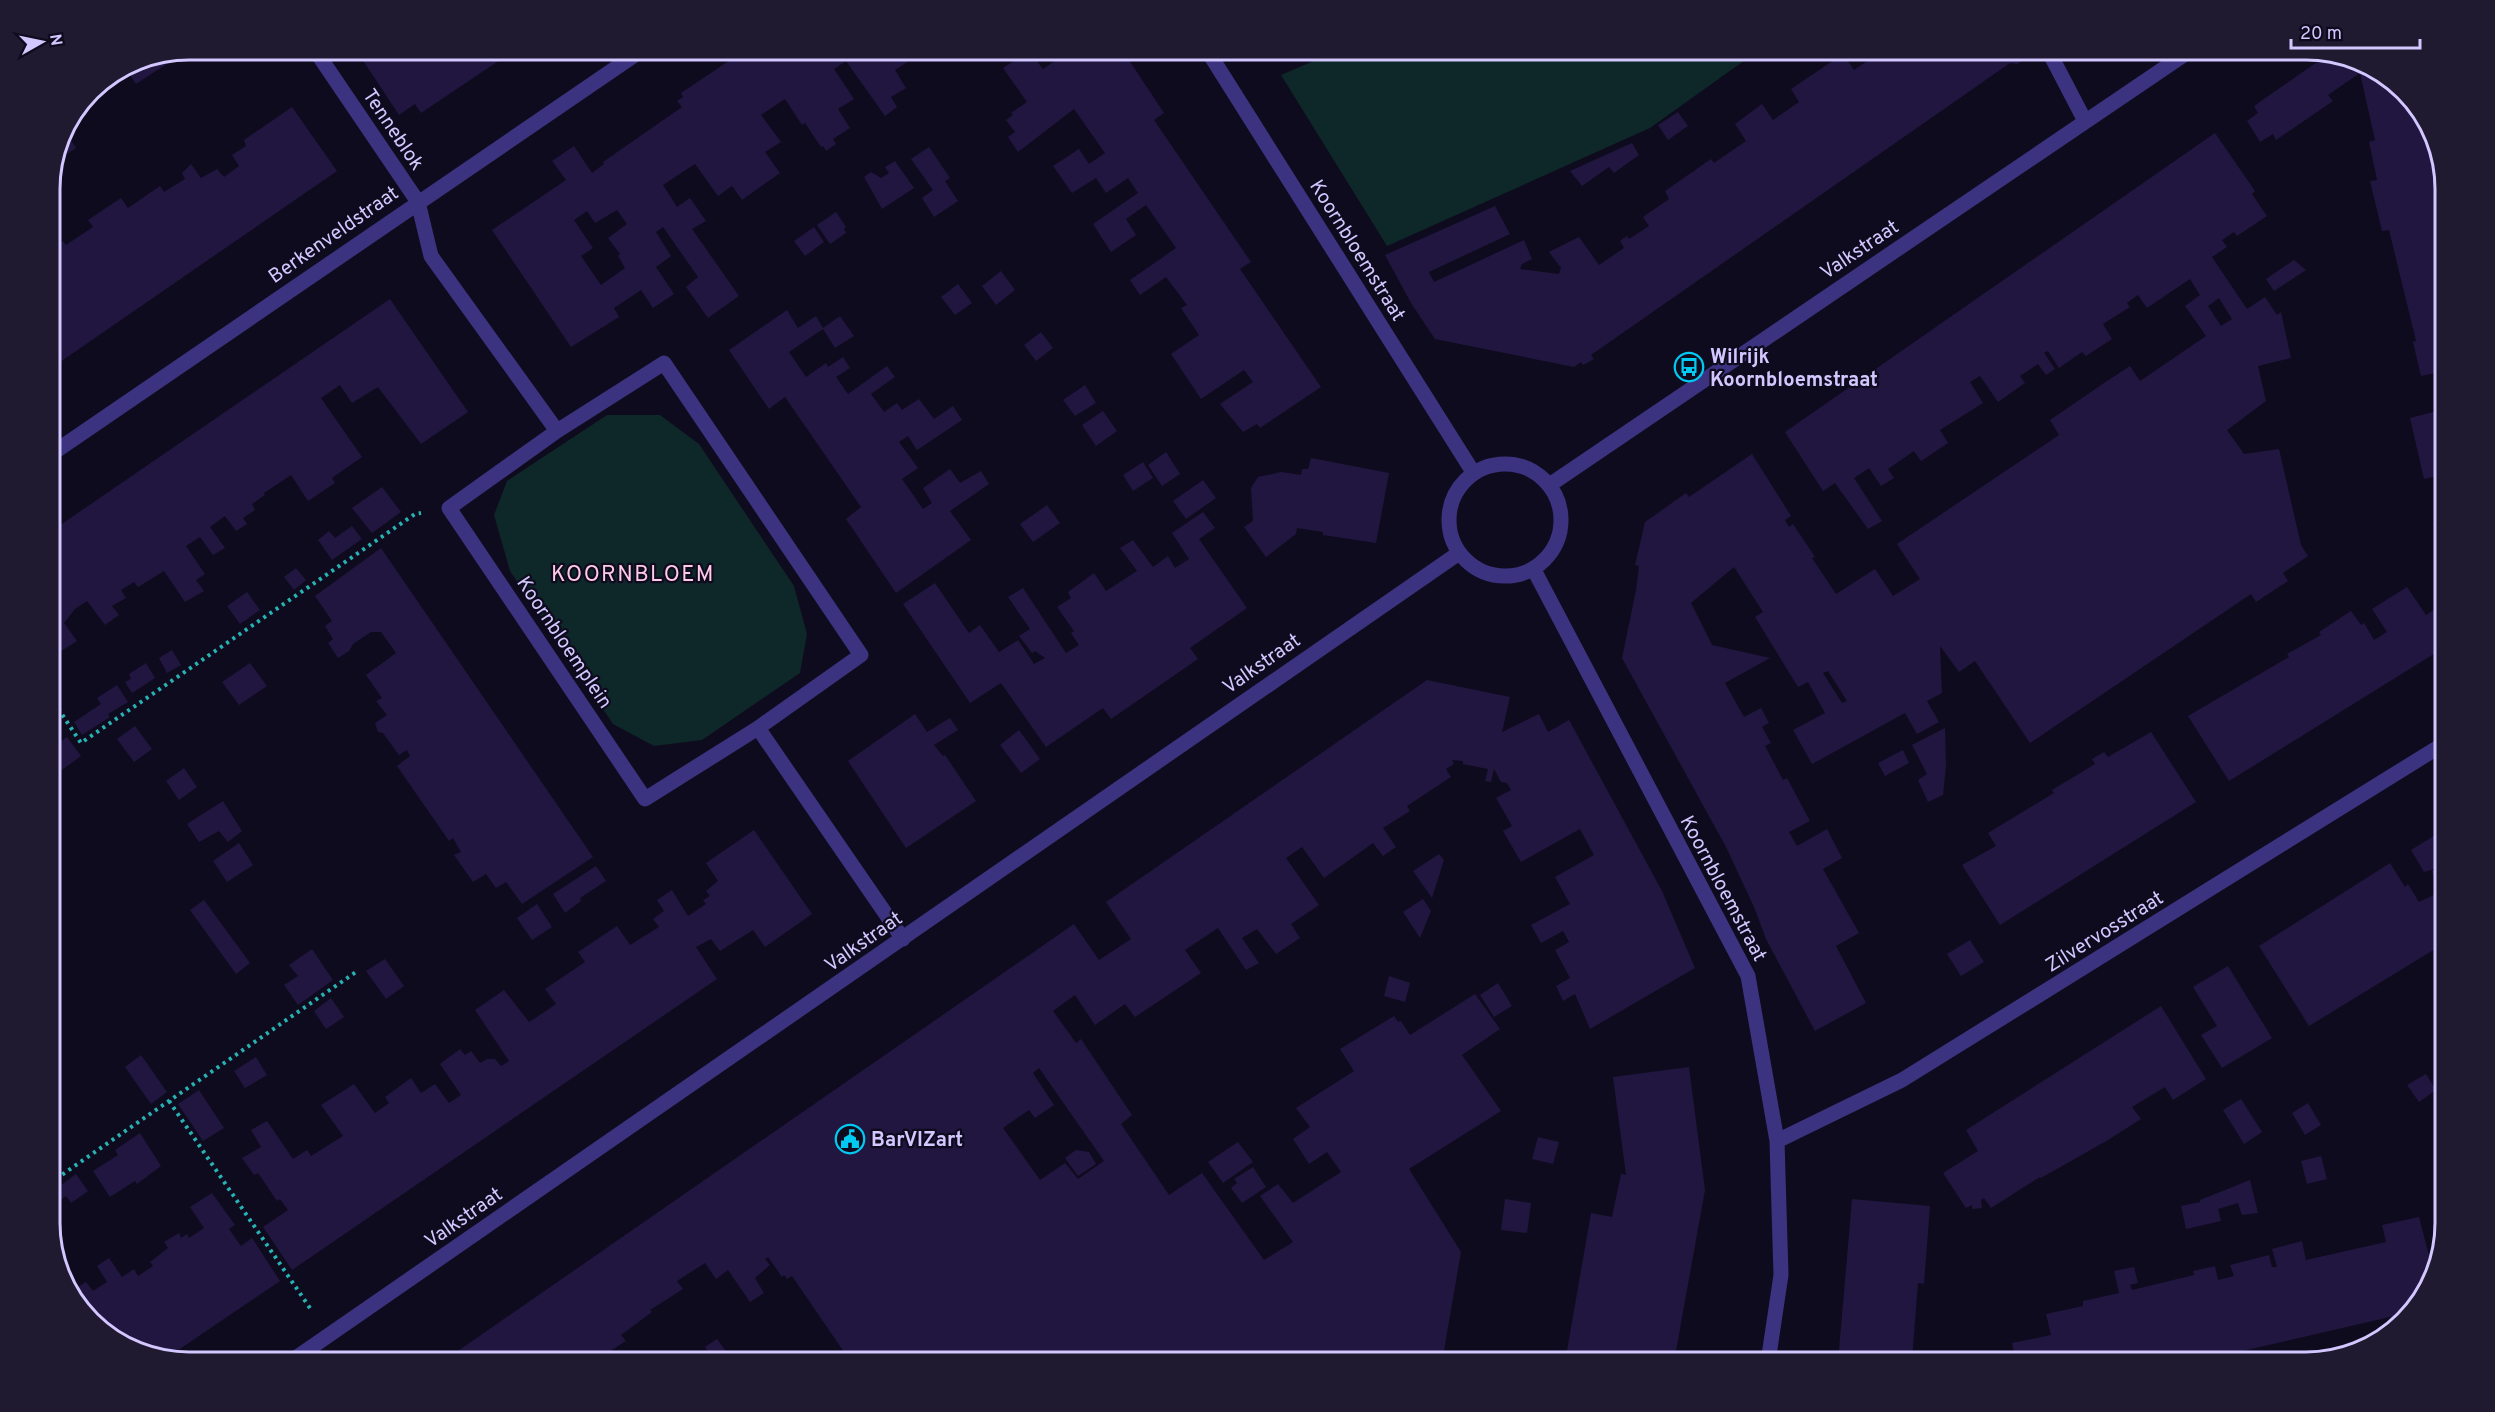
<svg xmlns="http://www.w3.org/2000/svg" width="2495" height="1412" font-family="Overpass,sans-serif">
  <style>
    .green { fill: #0e2728 }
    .building { fill: #21163f; fill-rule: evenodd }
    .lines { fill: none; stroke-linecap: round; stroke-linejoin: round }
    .path { stroke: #27b2b3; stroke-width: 4; stroke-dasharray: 3 4.5; stroke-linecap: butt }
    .street { stroke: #3b337f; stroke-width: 15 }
    .labels { text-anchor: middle; stroke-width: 4.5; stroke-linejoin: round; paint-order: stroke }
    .street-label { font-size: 20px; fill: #d2c7ff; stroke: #0f0b1e }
    .poi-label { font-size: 20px; font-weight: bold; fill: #d2c7ff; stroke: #0f0b1e; text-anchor: start }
    .quarter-label { font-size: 22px; letter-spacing: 1.5px; fill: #ffc9e8; stroke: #0f0b1e }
    .rim { fill: none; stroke: #d2c7ff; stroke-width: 3 }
  </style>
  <rect width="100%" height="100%" fill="#0f0b1e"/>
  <path class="green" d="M1339 50H1759L1650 128 1387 246 1281 75Z
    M607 415H660L699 444 794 586 807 634 800 673 702 740 654 746 613 724 510 571 494 515 507 481Z"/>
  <path class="building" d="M188 50 136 84 125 68 136 60Z
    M363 50H515L421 113 415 104 399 115 358 53Z
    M745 50H901L909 61 895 70 906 88 891 97 897 107 885 116 846 61 834 69 854 99 838 109 850 128 833 139 836 144 826 151 823 146 821 147 805 123 802 125 785 99 761 115 781 142 765 152 780 173 742 200 732 186 718 196 695 164 663 185 677 207 690 198 706 221 692 229 739 296 708 318 686 287 698 277 663 227 656 232 671 256 656 267 674 294 653 308 641 290 614 308 619 317 571 347 492 230 566 180 552 161 574 146 592 173 604 164 603 162 682 107 677 101 683 97 681 93ZM617 210 627 224 608 238 620 254 618 256 625 268 601 285 581 256 593 248 574 220 587 211 595 223Z
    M1071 50H1121L1125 54 1164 113 1154 120 1251 262 1240 269 1321 387 1260 428 1257 424 1243 432 1220 404 1253 382 1244 370 1201 399 1171 354 1199 335 1181 308 1187 305 1166 277 1140 295 1130 280 1176 248 1146 205 1126 219 1136 235 1111 252 1093 224 1138 193 1128 178 1106 193 1096 178 1072 193 1053 166 1079 149 1089 164 1105 153 1074 109 1018 152 1008 137 1015 132 1006 120 1013 115 1011 113 1027 102 1003 68 1029 51 1043 69Z
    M1880 50H2031L2026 53 2024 60 2017 64 2010 63 1591 355 1594 359 1583 365 1581 362 1574 367 1435 339 1411 303 1385 255 1495 206 1510 234 1429 272 1434 282 1524 240 1532 259 1522 264 1520 269 1559 274 1561 268 1549 252 1579 237 1599 265 1624 248 1620 241 1627 236 1629 239 1649 226 1643 217 1669 199 1665 191 1711 159 1714 163 1746 141 1735 124 1762 104 1773 120 1799 102 1791 89 1843 54 1854 70 1882 51Z
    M2327 55 2375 68 2427 119 2445 180V371L2421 376 2413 342 2416 341 2389 230 2382 231 2370 181 2377 180 2369 142 2375 140 2360 73 2328 95 2333 101 2276 140 2273 134 2260 142 2247 121 2258 113 2254 106Z
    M292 107 337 171 50 369V250L63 241 66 245 93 227 88 220 121 198 128 208 160 186 164 192 185 179 182 173 191 164 201 178 217 169 224 177 239 166 232 155 246 146 244 140Z
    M1678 112 1688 126 1668 140 1658 125Z
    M64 130 76 148 58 160 55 156 60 135Z
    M2215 133 2255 191 2252 194 2267 216 2237 236 2234 232 2222 240 2227 247 2212 257 2247 309 2265 297 2277 315 2281 312 2291 358 2258 366 2266 401 2227 430 2244 454 2279 449 2301 545 2308 556 2283 573 2288 581 2256 602 2251 594 2030 743 1975 661 1959 672 1940 646 1942 693 1927 701 1939 722 1917 734 1905 713 1812 764 1793 730 1825 713 1808 682 1798 687 1755 617 1763 612 1734 567 1691 603 1712 645 1770 658 1725 683 1744 717 1761 708 1769 723 1762 727 1771 743 1765 746 1783 780 1787 778 1810 821 1789 832 1797 846 1827 829 1842 858 1823 869 1859 933 1836 946 1866 1003 1815 1031 1766 939 1754 907 1726 847 1622 658 1636 590 1639 566 1635 565 1645 522 1686 493 1689 497 1752 454 1791 516 1785 520 1789 527 1793 524 1815 557 1812 558 1836 594 1875 569 1893 596 1920 579 1897 544 2059 435 2050 420 2104 383 2130 366 2140 381 2206 336 2185 306 2200 295 2190 279 2147 308 2138 295 2127 303 2130 307 2103 324 2112 339 2086 356 2082 352 2059 368 2048 351 2044 353 2055 369 2046 375 2038 364 2020 376 2025 383 1998 402 1980 376 1970 382 1983 403 1940 430 1948 443 1921 461 1914 451 1888 469 1894 478 1881 486 1869 468 1854 478 1882 521 1868 529 1835 483 1823 491 1785 432ZM2219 298 2232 319 2221 326 2208 306ZM1828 671 1847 701 1842 703 1823 673Z
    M1632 143 1639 155 1614 173 1609 167 1582 186 1570 171Z
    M929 147 950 178 945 181 958 201 934 217 922 198 933 190 911 159Z
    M895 161 914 188 882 209 864 177 871 172 881 178 889 173 885 167Z
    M836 212 846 227 844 229 846 233 830 244 817 225Z
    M814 227 824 242 805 256 794 241Z
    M2294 260 2306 270 2274 291 2266 279Z
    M1001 271 1015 290 996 305 982 286Z
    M958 284 972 303 955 315 941 297Z
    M390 299 468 412 421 444 378 387 352 403 340 385 321 398 362 457 332 478 335 483 308 501 291 475 264 493 265 495 252 504 255 510 243 518 247 524 236 531 225 516 210 527 225 548 213 555 200 537 186 546 205 574 196 580 204 591 185 602 164 571 138 587 134 582 121 590 126 598 112 606 119 615 105 625 87 601 75 609 64 623 77 641 52 657 50 655V532Z
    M787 310 798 328 816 316 823 328 840 316 854 336 835 348 823 329 789 352 806 377 826 363 828 367 843 357 850 368 836 377 848 394 887 366 895 377 871 394 884 412 897 403 902 410 919 399 934 419 953 406 962 420 917 450 908 436 899 442 918 468 902 479 923 509 932 503 923 488 950 469 960 483 981 471 989 484 950 511 971 540 896 593 846 519 861 507 785 397 769 409 729 350Z
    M1041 332 1053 348 1036 361 1024 345Z
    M1085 385 1096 403 1075 416 1063 400Z
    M2445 409V474L2424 479 2410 418Z
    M1103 411 1117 431 1096 446 1082 425Z
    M1166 452 1180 474 1162 486 1148 465Z
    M1311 458 1389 473 1376 543 1323 535V532L1297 528 1296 534 1266 557 1244 527 1253 521 1251 488 1258 477 1281 472 1301 475 1302 469H1308Z
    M1143 462 1153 478 1133 491 1123 475Z
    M1203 480 1216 498 1186 519 1173 501Z
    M382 487 401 512 372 533 352 508Z
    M1047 505 1060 523 1033 542 1020 524Z
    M1203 512 1215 528 1199 539 1247 608 1190 648 1198 659 1111 719 1103 708 1046 747 1001 683 970 703 903 604 935 583 969 633 980 625 999 652 1018 640 1034 664 1045 658 1035 651 1032 653 1019 636 1030 629 1008 597 1023 588 1066 653 1079 645 1071 633 1074 631 1057 607 1071 598 1068 592 1094 573 1106 591 1137 571 1120 548 1133 540 1153 567 1168 556 1175 568 1189 559 1172 533Z
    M2445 520V575H2444L2433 523Z
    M352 526 362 539 332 560 318 540 329 531 335 538Z
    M381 548 593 857 522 904 506 882 496 888 486 874 473 882 454 855 461 852 453 838 449 841 397 766 410 756 407 750 399 755 383 733 378 732 375 723 387 715 376 701 382 698 366 675 396 653 381 632H371L353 644 349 651 338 658 328 643 333 639 325 626 332 621 315 596Z
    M296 568 306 580 294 590 284 577Z
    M2407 587 2426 615 2445 603V647L2229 781 2188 716 2289 657 2287 654 2321 635 2319 632 2351 611 2361 625 2364 623 2374 640 2387 632 2372 609Z
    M247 592 260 610 240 624 227 606Z
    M172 650 181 665 167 673 159 658Z
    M146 663 155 678 132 693 125 682 131 679 129 674Z
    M250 663 267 686 239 705 222 682Z
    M1427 680 1510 697 1502 732 1539 714 1548 732 1569 720 1662 891 1695 968 1590 1029 1575 994 1563 1001 1556 986 1570 978 1555 950 1569 942 1563 931 1541 943 1531 925 1570 904 1555 877 1594 855 1580 829 1521 862 1503 831 1512 826 1496 798 1511 790 1507 783 1501 782 1494 769 1491 782 1485 781 1488 769 1463 764V761L1452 760 1454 764 1446 769 1451 777 1407 806 1410 811 1383 828 1396 847 1383 856 1373 843 1324 878 1302 847 1286 858 1319 905 1291 924 1300 938 1276 954 1257 929 1242 938 1259 963 1246 970 1218 928 1185 950 1201 973 1135 1017 1125 1004 1095 1025 1075 995 1053 1011 1076 1043 1081 1039 1132 1115 1121 1124 1169 1195 1202 1173 1264 1260 1293 1242 1260 1196 1278 1184 1293 1203 1341 1172 1327 1152 1309 1164 1293 1139 1310 1127 1296 1108 1354 1071 1340 1049 1394 1016 1398 1022 1401 1021 1410 1035 1475 994 1500 1029 1462 1055 1501 1111 1409 1169 1461 1252 1442 1362H841L839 1360 846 1355 792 1276 787 1279 784 1275 782 1277 768 1257 765 1259 770 1265 755 1278 764 1293 750 1302 728 1270 716 1279 705 1263 677 1281 683 1289 650 1310 652 1312 621 1335 626 1341 593 1362H442L1074 924 1099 960 1131 939 1106 902ZM1039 1068 1104 1161 1078 1179 1065 1163 1040 1180 1003 1128 1029 1110 1035 1118 1054 1105 1033 1073Z
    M117 685 128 702 108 714 110 717 82 735 74 722 101 704 97 698Z
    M915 714 927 732 950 718 958 730 934 745 943 756 945 755 976 801 906 848 848 761Z
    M135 726 152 749 134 762 117 739Z
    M1945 728 1946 765 1943 795 1928 802 1918 780 1927 774 1912 745Z
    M1019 730 1040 759 1021 773 1000 745Z
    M2151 732 2196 802 2000 925 1962 865 1996 846 1988 833 2054 793 2052 790 2095 764 2092 759 2104 752 2108 757Z
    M67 737 81 756 59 772 50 759V749Z
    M1903 750 1909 763 1885 776 1878 763Z
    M184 768 197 787 179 800 166 781Z
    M223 801 242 831 228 842 219 831 199 842 187 824Z
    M2445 829V866L2424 872 2411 850Z
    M754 830 812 914 765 947 753 930 720 951 711 939 696 947 717 979 292 1270 263 1227 288 1210 280 1199 277 1201 258 1173 254 1175 242 1158 261 1147 251 1130 267 1121 293 1159 307 1150 311 1156 343 1136 321 1105 354 1084 375 1113 389 1103 385 1097 411 1078 421 1093 435 1084 449 1103 461 1095 440 1064 460 1049 465 1055 471 1051 480 1063 487 1059H495L501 1066 509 1061 475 1010 504 990 529 1022 543 1013 556 1004 545 989 585 962 578 952 617 926 630 945 659 927 653 919 664 911 657 900 672 890 688 916 706 904 703 900 710 896 706 891 718 881 706 863Z
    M239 843 253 865 227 882 213 861Z
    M1439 854 1444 860 1432 898 1413 871Z
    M2390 863 2405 887 2408 884 2419 902 2438 893 2445 915V948L2442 949 2440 946 2309 1026 2259 946Z
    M596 866 606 881 580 898 581 901 565 913 553 894Z
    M2445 869V892L2438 893 2432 871Z
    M1423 899 1431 911 1420 938 1403 912Z
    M204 900 250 963 236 974 190 910Z
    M537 904 552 927 532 940 517 918Z
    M1970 940 1984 962 1961 976 1947 954Z
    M312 949 333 980 298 1005 284 985 298 976 289 965Z
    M385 959 404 986 386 999 366 971Z
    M2228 966 2272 1038 2222 1068 2201 1035 2217 1026 2193 987Z
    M1389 976 1410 983 1405 1002 1384 996Z
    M1498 983 1512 1006 1494 1017 1480 995Z
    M331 998 344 1017 326 1029 314 1011Z
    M2161 1006 2206 1079 2173 1100 2165 1087 2132 1107 2141 1119 2108 1140 2041 1178 2040 1177 1991 1208 1984 1198 1981 1200 1982 1208 1972 1209V1205L1966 1208 1943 1173 1978 1151 1966 1130Z
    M141 1055 167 1092 151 1104 125 1067Z
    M256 1057 267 1075 245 1088 234 1071Z
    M1689 1067 1705 1190 1674 1362H1565L1591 1213 1612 1217 1621 1174 1626 1175 1613 1077Z
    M2426 1074 2436 1090 2419 1102 2407 1085Z
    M199 1090 224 1128 203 1141 178 1104Z
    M2241 1099 2262 1132 2244 1144 2223 1110Z
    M2308 1103 2321 1125 2305 1135 2292 1113Z
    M140 1133 161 1166 137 1184 135 1181 110 1197 93 1171 118 1155 115 1150Z
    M1538 1137 1559 1142 1553 1164 1532 1159Z
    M1238 1142 1253 1162 1223 1183 1208 1162Z
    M1076 1150 1089 1152 1096 1164 1078 1176 1065 1158Z
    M2321 1156 2327 1179 2307 1184 2301 1161Z
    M1253 1167 1266 1187 1242 1203 1231 1188 1237 1183 1234 1179Z
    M76 1174 88 1191 71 1203 66 1196 50 1208V1189L58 1184 60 1186Z
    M2250 1180 2258 1213 2242 1215 2238 1203 2218 1209 2221 1221 2186 1229 2181 1206 2200 1202V1200Z
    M212 1193 235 1225 229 1229 241 1246 252 1238 280 1281 168 1357 120 1344 73 1300 70 1292 86 1282 93 1291 107 1282 97 1266 109 1258 122 1277 134 1269 138 1276 153 1266 150 1262 168 1248 164 1242 179 1233 181 1238 187 1234 189 1238 204 1228 190 1207Z
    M1505 1199 1531 1203 1527 1233 1501 1230Z
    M1852 1199 1930 1206 1924 1284 1918 1283 1912 1360H1919V1362H1838Z
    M2445 1200V1223L2444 1229 2438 1202Z
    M2419 1217 2433 1271 2427 1292 2407 1313 2195 1362H2016L2012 1343 2051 1335 2046 1314 2083 1306V1301L2119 1293 2114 1271 2134 1267 2138 1283 2130 1285 2132 1290 2194 1275 2193 1271 2215 1266 2218 1280 2234 1276 2230 1265 2269 1255 2272 1267H2277L2272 1249 2302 1241 2306 1260 2386 1242 2382 1225Z
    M717 1339 734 1362H716L705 1347Z"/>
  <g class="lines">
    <path class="path" d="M50 696 81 743 415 514 421 513
      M169 1101 312 1311
      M50 1183 356 972"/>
    <path class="street" d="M315 50 418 202 431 256 557 431
      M1207 50 1473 472
      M2048 50 2085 121
      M664 363 861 655 758 728 645 799 449 508 557 431Z
      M50 455 642 50
      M1449 520a56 56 0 1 1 112 0a56 56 0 1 1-112 0Z
      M1551 484 2191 50
      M1534 570 1748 976 1777 1141 1781 1275 1768 1362
      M758 728 903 939
      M1777 1141 1902 1080 2445 743
      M290 1362 1459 553"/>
  </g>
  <defs>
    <g id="bus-ring" transform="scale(1.5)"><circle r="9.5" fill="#0f0b1e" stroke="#00caf2" stroke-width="1.5"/><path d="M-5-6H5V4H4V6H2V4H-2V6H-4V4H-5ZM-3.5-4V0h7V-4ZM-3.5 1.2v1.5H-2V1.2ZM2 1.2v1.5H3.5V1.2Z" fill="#00caf2"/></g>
    <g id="civic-ring" transform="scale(1.5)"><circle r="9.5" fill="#0f0b1e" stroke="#00caf2" stroke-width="1.5"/><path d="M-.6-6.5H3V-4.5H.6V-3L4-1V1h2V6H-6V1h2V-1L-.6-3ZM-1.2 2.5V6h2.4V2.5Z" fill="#00caf2"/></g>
  </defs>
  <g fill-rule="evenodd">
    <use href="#bus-ring" x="1689" y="367"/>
    <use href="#civic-ring" x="850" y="1139"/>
  </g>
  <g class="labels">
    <g class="street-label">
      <text transform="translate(394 129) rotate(56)" y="7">Tenneblok</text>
      <text transform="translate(333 234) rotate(-35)" y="7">Berkenveldstraat</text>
      <text transform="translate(1859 249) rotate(-34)" y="7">Valkstraat</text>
      <text transform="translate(1358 250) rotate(58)" y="7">Koornbloemstraat</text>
      <text transform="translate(565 642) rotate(56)" y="7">Koornbloemplein</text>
      <text transform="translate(1261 663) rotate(-35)" y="7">Valkstraat</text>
      <text transform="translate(1724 888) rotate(62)" y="7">Koornbloemstraat</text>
      <text transform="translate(2104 931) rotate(-32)" y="7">Zilvervosstraat</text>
      <text transform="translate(863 941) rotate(-35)" y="7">Valkstraat</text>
      <text transform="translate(463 1217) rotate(-35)" y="7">Valkstraat</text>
    </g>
    <g class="poi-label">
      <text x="1710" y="363">Wilrijk<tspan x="1710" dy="23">Koornbloemstraat</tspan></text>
      <text x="871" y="1146">BarVIZart</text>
    </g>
    <g class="quarter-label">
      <text x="633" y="581">KOORNBLOEM</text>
    </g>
  </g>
  <path d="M0 0H2495V1412H0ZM189 60H2306A129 129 0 0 1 2435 189V1223A129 129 0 0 1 2306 1352H189A129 129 0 0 1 60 1223V189A129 129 0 0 1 189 60Z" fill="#1f1a30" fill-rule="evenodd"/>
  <path class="rim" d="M189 60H2306A129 129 0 0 1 2435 189V1223A129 129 0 0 1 2306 1352H189A129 129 0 0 1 60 1223V189A129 129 0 0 1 189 60Z"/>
  <g transform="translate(42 42) rotate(81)" stroke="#0f0b1e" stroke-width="4.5" paint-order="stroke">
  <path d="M0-4.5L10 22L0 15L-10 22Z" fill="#d2c7ff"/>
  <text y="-9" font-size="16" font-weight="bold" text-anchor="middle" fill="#d2c7ff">N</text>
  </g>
  <path d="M2291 39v9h129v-9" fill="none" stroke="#d2c7ff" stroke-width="3"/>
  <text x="2300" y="39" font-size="18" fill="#d2c7ff" stroke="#0f0b1e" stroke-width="4.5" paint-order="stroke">20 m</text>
</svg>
